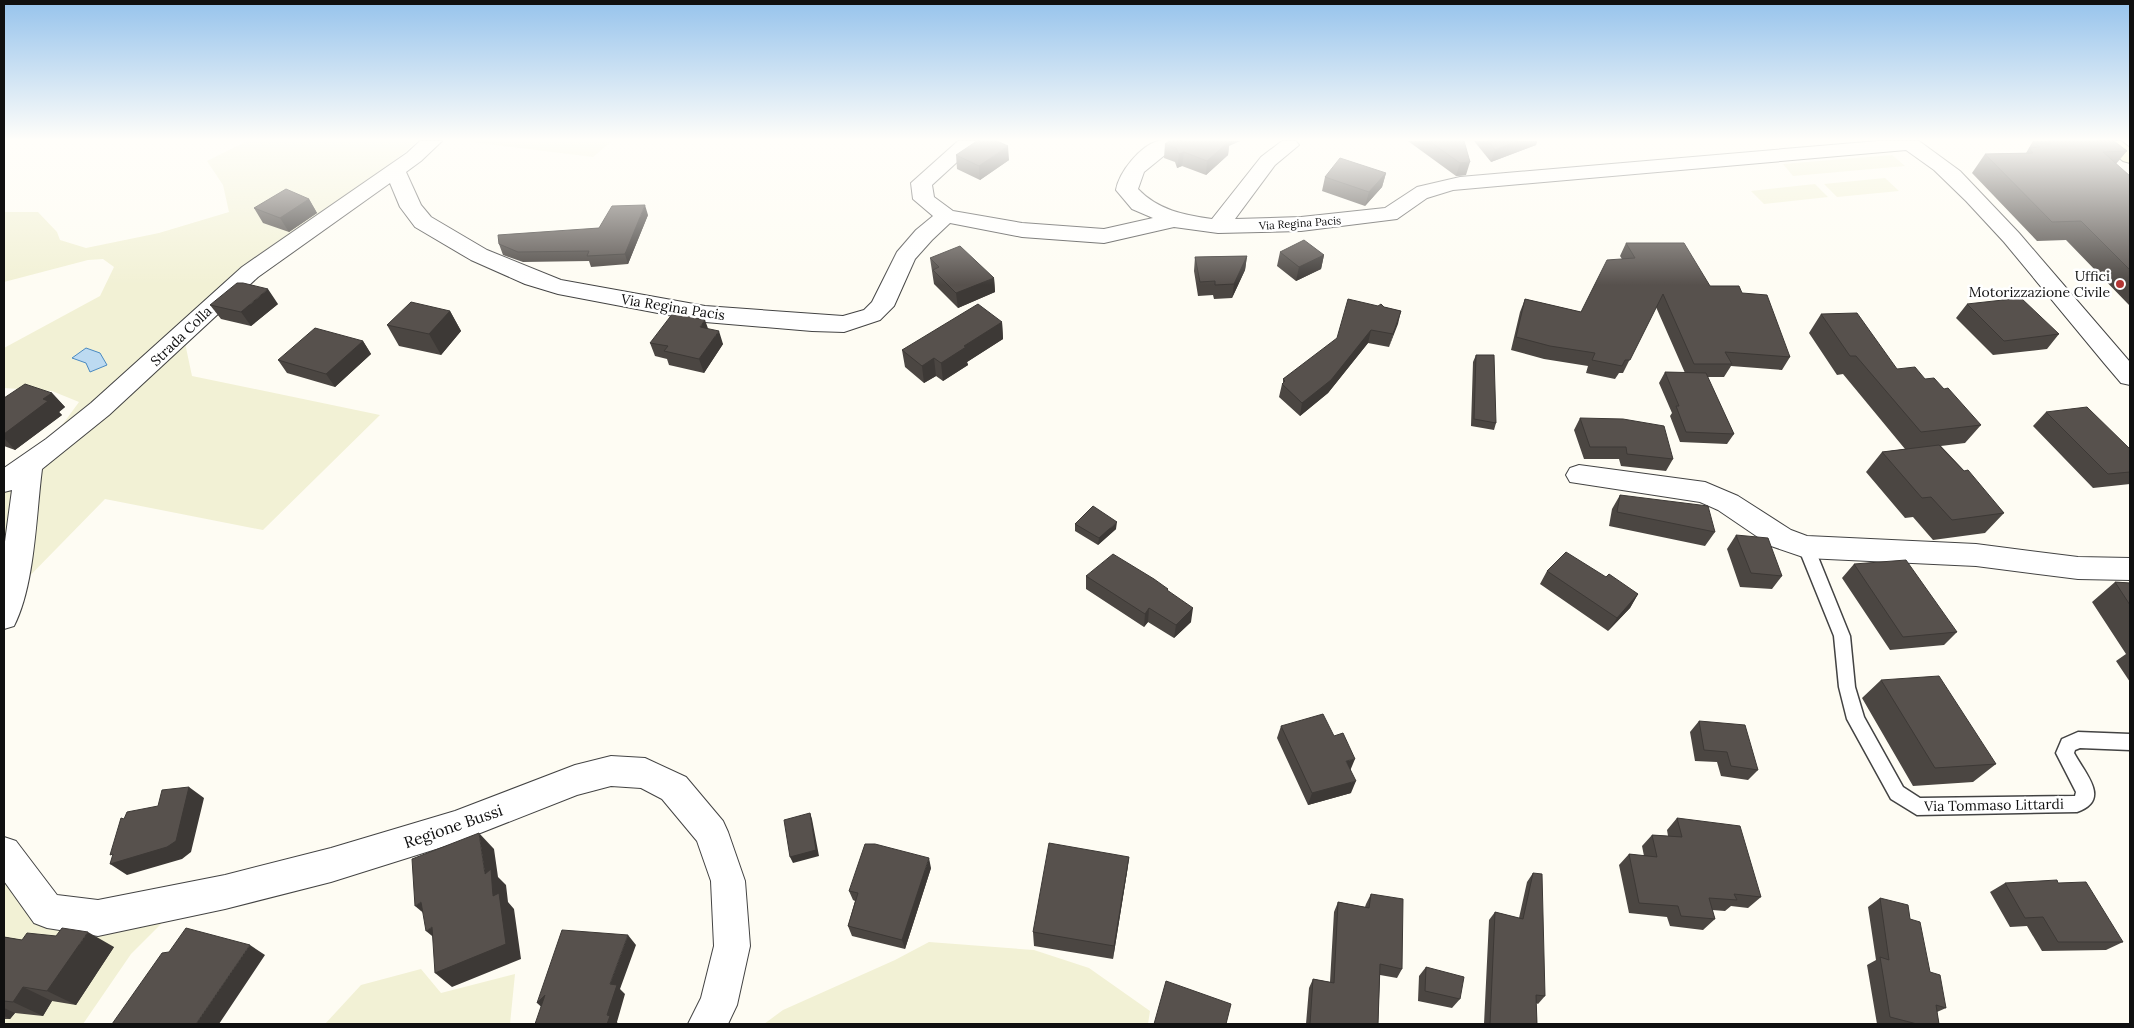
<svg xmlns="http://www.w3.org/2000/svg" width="2134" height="1028" font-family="Lora,serif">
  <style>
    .farmland { fill: #f2f1d5 }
    .water { fill: #bcdaf1; stroke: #4a8ac1 }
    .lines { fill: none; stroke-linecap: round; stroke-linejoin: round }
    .service-casing { stroke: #434343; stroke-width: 3 }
    .minor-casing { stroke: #434343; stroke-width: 2 }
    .secondary-casing { stroke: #323232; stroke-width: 2 }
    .service { fill: #fff; fill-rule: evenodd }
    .minor { fill: #fff; fill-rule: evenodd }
    .secondary { fill: #f7f4b5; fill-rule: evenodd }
    .wall { fill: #4b4642 }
    .shaded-wall { fill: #3d3936 }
    .building { fill: #57514d; stroke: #3d3936 }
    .poi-dot { fill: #b33634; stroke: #fff; stroke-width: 2 }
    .labels { text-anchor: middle; stroke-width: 5; stroke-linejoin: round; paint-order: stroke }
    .far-street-label { font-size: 11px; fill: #101010; stroke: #fff }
    .poi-label { font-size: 14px; fill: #101010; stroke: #fff; text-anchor: end }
    .street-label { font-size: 14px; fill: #101010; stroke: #fff }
    .near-street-label { font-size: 16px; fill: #101010; stroke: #fff }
  </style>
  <rect width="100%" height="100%" fill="#fefcf3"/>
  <path class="farmland" d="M247 141H418L377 175 266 252 185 343 192 376 380 415 263 530 105 499 14 592 4 610V468L57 432 79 402 52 391 4 388V348L100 296 114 267 103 259 88 260 4 282V212H38L57 232 60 240 86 248 159 233 229 212 223 185 207 161Z
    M463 141H612L593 157Z
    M1892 155 1905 166 1793 176 1783 164Z
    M1885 178 1899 191 1837 197 1824 184Z
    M1815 184 1828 197 1764 204 1751 191Z
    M4 867 29 907 174 911 131 954 83 1024H4Z
    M929 942 1034 950 1089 968 1150 1011 1148 1024H764L783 1010 895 960Z
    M421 969 441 993 515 974 510 1024H325L361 985Z"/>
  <path class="water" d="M86 348 100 353 107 365 90 372 86 363 72 358Z"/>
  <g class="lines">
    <g class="service-casing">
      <path id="service" d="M1806 541 1811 543 1814 547 1850 636 1855 687 1864 717 1903 787 1920 798 2075 796 2076 792 2056 753 2062 739 2078 732 2130 734V750L2080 748 2075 750 2074 753C2086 775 2111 800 2077 812L1917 815 1891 799 1847 719 1839 687 1834 636 1798 547 1801 543Z"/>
    </g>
    <g class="minor-casing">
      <path id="minor" d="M420 141H442L421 161 406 172 421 205 431 217 487 250 561 280 705 306 843 316 864 310 872 302 897 252 916 230 933 216 913 199 911 183 958 141H980L932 185 934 197 953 211 1022 223 1104 229 1153 218 1132 209 1116 190C1119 172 1140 146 1158 141 1165 139 1175 141 1182 141L1144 172 1138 189C1158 210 1184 215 1212 219L1261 157 1282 141H1296L1299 145 1275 165 1235 219 1301 217 1385 208 1417 187 1460 177 1878 141H1919L1960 171 2019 233 2130 362V385L2121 383 2104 363 2004 242 1966 201 1934 170 1906 150 1453 190 1427 198 1397 219 1301 231 1218 233 1174 227 1104 243 1022 237 950 223 932 240 915 259 894 306 880 320 844 332 812 331 705 322 558 294 525 284 471 260 415 227 400 207 390 183 258 277 109 415 42 469C36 515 35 585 14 626L4 629V549L12 490 4 492V468L46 439 91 403 242 267 407 153Z
        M1579 465 1705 482 1738 496 1791 530 1807 536 1976 544 2078 557 2130 558V580L2078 579 1976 566 1806 558 1771 546 1718 510 1700 502 1570 482 1566 475 1570 468Z
        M611 756 645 758 686 777 723 821 728 832 745 881 750 946 737 1005 728 1024H688L701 998 714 946 711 881 697 841 662 799 641 788 611 786 577 795 455 843 331 882 225 909 98 936 47 928 34 923 4 881V837L16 841 57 895 98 900 225 875 331 848 455 811 575 765Z"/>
    </g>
    <g class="secondary-casing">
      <path id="secondary" d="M2098 141H2121L2130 148V163L2123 161Z"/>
    </g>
    <use href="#service" class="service"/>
    <use href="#minor" class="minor"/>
    <use href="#secondary" class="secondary"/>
  </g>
  <path class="wall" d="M1408 141H1464L1466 175 1456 176Z
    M1474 141H1537L1536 145 1491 162Z
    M2033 141H2114L2127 151 2116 164 2130 176V306L2066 240 2037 241 1972 173 1985 154 2026 153Z
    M1165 144 1229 146 1228 155 1206 175 1182 166 1177 168 1175 162 1164 158Z
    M956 155 1009 160 980 180 957 169Z
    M1386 173 1382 187 1365 206 1322 191 1325 177Z
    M309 199 317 213 289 232 263 223 254 208Z
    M648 215 628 264 591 267 589 261 523 262 503 255 499 244 599 228Z
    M1626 243 1710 286 1742 293 1790 357 1782 370 1731 366 1724 377H1707L1734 434 1727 444 1680 442 1670 416 1672 413 1659 383 1665 372 1685 373 1656 307 1623 373H1619L1615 379 1586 373 1588 366 1544 359 1511 350 1520 312 1525 299 1581 312 1622 259 1620 256Z
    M1280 252 1324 255 1321 269 1296 281 1277 266Z
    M1247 256 1245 270 1232 298 1214 299 1213 295 1198 296 1194 271 1195 257Z
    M930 258 994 278 995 292 958 308 934 284Z
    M278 304 251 326 221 319 210 305Z
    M1967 304 2059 334 2047 349 1993 355 1956 318Z
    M1384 307 1401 311 1389 347 1368 343 1328 393 1300 416 1279 397 1282 384 1283 383V379Z
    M450 311 461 331 441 355 399 346 387 325Z
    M1821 314 1897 369 1925 379 1981 425 1965 443 1941 446 2004 513 1985 533 1933 540 1913 517 1905 518 1866 472 1882 452 1905 449 1843 374 1837 375 1809 333Z
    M1002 322 1003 339 967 362 968 365 943 381 936 376 924 383 905 367 902 350Z
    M708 329 723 344 704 373 669 365 667 359 655 356 650 343Z
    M363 341 371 354 335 387 287 373 278 360Z
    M1476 355 1496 423 1494 430 1471 426 1473 362Z
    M52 393 65 407 59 412 62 415 15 450 4 446V398Z
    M2046 412 2130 449V484L2093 488 2033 426Z
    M1580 418 1673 459 1666 471 1621 466 1619 459H1584L1574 430Z
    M1620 495 1715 532 1705 546 1609 526 1612 509Z
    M1075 524 1116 529 1098 545 1075 531Z
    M1736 535 1782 576 1772 589 1740 587 1727 549Z
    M1854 564 1957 632 1944 645 1890 650 1842 578Z
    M1547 571 1606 577 1638 594 1630 608 1608 631 1540 584Z
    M1086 576 1168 591 1191 622 1174 638 1148 622 1144 627 1086 589Z
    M2115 582 2130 583V682L2116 661 2126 654 2092 602Z
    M1881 680 1996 764 1973 782 1913 786 1862 698Z
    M1699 721 1758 770 1748 780 1721 776 1717 762 1695 761 1690 732Z
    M1281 726 1351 770V793L1308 805 1277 738Z
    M1677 818 1761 897 1748 908 1731 906 1725 911 1712 910 1715 919 1703 930 1670 926 1667 917 1629 913 1619 865 1629 854 1644 856 1642 846 1652 835 1668 836 1667 830Z
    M1129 857 1127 872 1113 959 1034 946 1033 932Z
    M931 868 905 949 852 936 848 926 855 901 853 900 849 891Z
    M1533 873 1545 996 1538 1004 1536 1003 1537 1024H1484L1489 920 1495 912 1519 918 1527 882Z
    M2005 883H2058L2123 942 2106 950 2042 951 2027 926 2010 927 1990 892Z
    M1371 894 1402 969 1397 978 1380 975 1378 1024H1306L1309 988 1313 979 1330 982 1334 912 1338 902 1365 907 1366 904Z
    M1880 898 1930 972 1946 1008 1937 1012 1939 1024H1877L1867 965 1876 960 1868 907Z
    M4 937 22 940 114 947 76 1005 52 1001 43 1016 15 1013 10 1019H4Z
    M1426 967 1460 999 1452 1008 1418 1001 1419 976Z"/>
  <path class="shaded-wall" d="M1215 141H1240L1229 146 1228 155 1206 175 1207 161Z
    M1518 141H1537L1536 145 1491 162 1495 150Z
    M1008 146 1009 160 980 180 979 166Z
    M1184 152 1182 166 1177 168 1179 154Z
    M1470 162 1466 175 1456 176 1460 163Z
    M1386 173 1382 187 1365 206 1369 192Z
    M309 199 317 213 289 232 280 218Z
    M645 205 648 215 628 264 625 254Z
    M1324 255 1321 269 1296 281 1299 267Z
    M1247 256 1245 270 1232 298 1234 284Z
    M994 278 995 292 958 308 956 293Z
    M268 289 278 304 251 326 241 312Z
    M450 311 461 331 441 355 429 334Z
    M1401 311 1398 324 1389 347 1393 334Z
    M705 320 710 334 700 327Z
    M1002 322 1003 339 967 362 968 365 943 381 941 363 964 346Z
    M1371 330 1368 343 1328 393 1300 416 1302 403Z
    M719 331 723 344 704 373 699 359Z
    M363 341 371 354 335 387 326 374Z
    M934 358 936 376 924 383 922 366Z
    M52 393 65 407 59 412 62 415 15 450 4 438V434L43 399Z
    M1117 522 1116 529 1098 545 1099 538Z
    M1638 594 1630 608 1608 631 1617 618Z
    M1149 608 1148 622 1144 627 1145 614Z
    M1193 608 1191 622 1174 638 1176 625Z
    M1355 759 1350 771 1346 761Z
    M1356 781 1351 793 1308 805 1312 793Z
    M189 787 204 798 191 852 182 859 127 875 110 864Z
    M810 813 812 819 819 856 793 863 790 857Z
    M479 833 494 849 498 877 506 885 508 902 514 909 521 959 452 987 435 973 493 896 485 874Z
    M1129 857 1127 872 1113 959 1114 946Z
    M929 858 931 868 905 949 902 940Z
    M421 902 433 921 415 906Z
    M432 927 443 945 426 931Z
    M88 932 114 947 76 1005 47 991Z
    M628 935 636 945 620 989 625 994 617 1022 618 1024H607V1015L610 984Z
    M250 945 265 955 219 1024H196Z
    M23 987 52 1001 43 1016 13 1002Z
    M545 995 547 1012 537 1003Z
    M4 1008 15 1013 10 1019 4 1016Z"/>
  <path class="building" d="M977 141H997L1008 146 979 166 956 155Z
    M1169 141H1229L1207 161 1184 152 1179 154 1176 148 1165 144Z
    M1429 141H1464L1470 162 1460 163Z
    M1488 141H1518L1495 150Z
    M2048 141H2114L2127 151 2103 152 2130 176V270L2081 221 2052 222 1985 154 2033 153 2029 148 2040 147 2035 143 2051 144Z
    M1340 158 1386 173 1369 192 1325 177Z
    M286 189 309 199 280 218 254 208Z
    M645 205 625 254 587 256 589 251 518 252 499 244 498 235 599 228 612 206Z
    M1304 240 1324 255 1299 267 1280 252Z
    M1626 243H1684L1710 286H1739L1742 293 1767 295 1790 357 1725 352 1732 364H1694L1663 294 1630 360H1625L1622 366 1592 360 1595 353 1550 346 1516 337 1525 299 1581 312 1607 260 1635 258Z
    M960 246 994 278 956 293 933 270 939 267 930 258Z
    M1247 256 1234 284 1215 285V281L1200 282 1195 257Z
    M237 283H243L268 289 241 312 210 305Z
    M2021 298 2059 334 2004 341 1967 304Z
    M1348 299 1378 306 1381 304 1384 307 1401 311 1393 334 1371 330 1331 380 1302 403 1282 384 1285 381 1283 379 1337 338Z
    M411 302 450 311 429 334 387 325Z
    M978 304 1002 322 964 346 966 347 941 363 934 358 922 366 902 350Z
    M673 313 705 320 700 327 719 331 699 359 664 351 668 346 650 343Z
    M1857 313 1897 369 1915 367 1925 379 1934 378 1944 389 1948 388 1981 425 1921 432 1856 356H1850L1821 314Z
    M315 328 363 341 326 374 278 360Z
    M1476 355H1494L1496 423 1474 419Z
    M1665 372 1706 373 1734 434 1686 432 1676 406H1679Z
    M25 384 52 393 43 399 48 401 4 434V398Z
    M2087 407 2130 449V472L2108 474 2046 412Z
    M1580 418 1623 419 1664 426 1673 459 1627 454 1626 447H1590Z
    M1939 445 1964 471 1968 470 2004 513 1952 520 1931 497 1922 498 1882 452Z
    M1620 495 1708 506 1715 532 1617 512Z
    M1093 506 1117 522 1099 538 1075 524Z
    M1736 535 1768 538 1782 576 1751 573Z
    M1566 552 1606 577 1609 574 1638 594 1617 618 1547 571Z
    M1113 554 1154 579 1168 589 1167 590 1193 608 1176 625 1149 608 1145 614 1086 576Z
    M1906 560 1957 632 1903 637 1854 564Z
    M2115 582 2130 583V605Z
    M1939 676 1996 764 1935 768 1881 680Z
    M1323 714 1334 736 1343 733 1355 759 1346 761 1356 781 1312 793 1281 726Z
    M1699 721 1745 725 1758 770 1731 766 1727 752 1704 750Z
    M189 787 176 841 167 847 110 864 113 854 110 855 121 818 124 819 127 812 158 806 162 790Z
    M810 813 816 850 790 857 784 820Z
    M1677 818 1740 826 1761 897 1734 894 1737 900 1709 898 1715 919 1681 916 1678 906 1639 903 1629 854 1657 857 1652 835 1682 837Z
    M479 833 485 874 491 869 493 896 499 893 506 944 435 973 432 927 426 931 421 902 415 906 412 859Z
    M1049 843 1129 857 1114 946 1033 932Z
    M865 844H875L929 858 902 940 848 926 858 893 849 891Z
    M1533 873 1542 874 1545 996 1536 995 1537 1024H1490L1495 912 1523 919Z
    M2057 880 2058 883 2086 882 2123 942H2058L2043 917 2025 918 2005 883Z
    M1371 894 1403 899 1402 969 1380 964 1378 1024H1310L1313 979 1334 983 1338 902 1369 908Z
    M1880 898 1908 905 1910 919 1920 922 1930 972 1940 975 1946 1008 1936 1005 1939 1024H1917L1890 1017 1880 957 1889 960Z
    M62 928 88 932 47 991 23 987 13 1002 4 1001V937L22 940 27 933 56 936Z
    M186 928 250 945 196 1024H112L162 953 169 952Z
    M562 930 628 935 610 984 617 985 607 1015 610 1016 607 1024H535L545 995 537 1003Z
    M1426 967 1464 977 1460 999 1425 991Z
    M1166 981 1231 1004 1226 1024H1154Z"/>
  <linearGradient id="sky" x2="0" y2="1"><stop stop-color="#96c3ec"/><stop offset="0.49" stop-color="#fffefa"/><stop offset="1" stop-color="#fffefa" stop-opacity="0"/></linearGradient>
  <rect width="2134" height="285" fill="url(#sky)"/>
  <circle class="poi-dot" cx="2120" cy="284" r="5"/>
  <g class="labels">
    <g class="far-street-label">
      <text transform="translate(1300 223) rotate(-4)" y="4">Via Regina Pacis</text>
    </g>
    <g class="poi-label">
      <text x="2110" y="281">Uffici<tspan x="2110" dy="16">Motorizzazione Civile</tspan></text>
    </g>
    <g class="street-label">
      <text transform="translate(673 307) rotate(9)" y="5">Via Regina Pacis</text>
      <text transform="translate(181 336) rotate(-44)" y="5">Strada Colla</text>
      <text transform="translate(1994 805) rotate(-1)" y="5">Via Tommaso Littardi</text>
    </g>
    <g class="near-street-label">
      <text transform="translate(453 826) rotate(-19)" y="6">Regione Bussi</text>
    </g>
  </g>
  <rect width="2134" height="1028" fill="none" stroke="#101010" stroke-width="10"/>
</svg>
